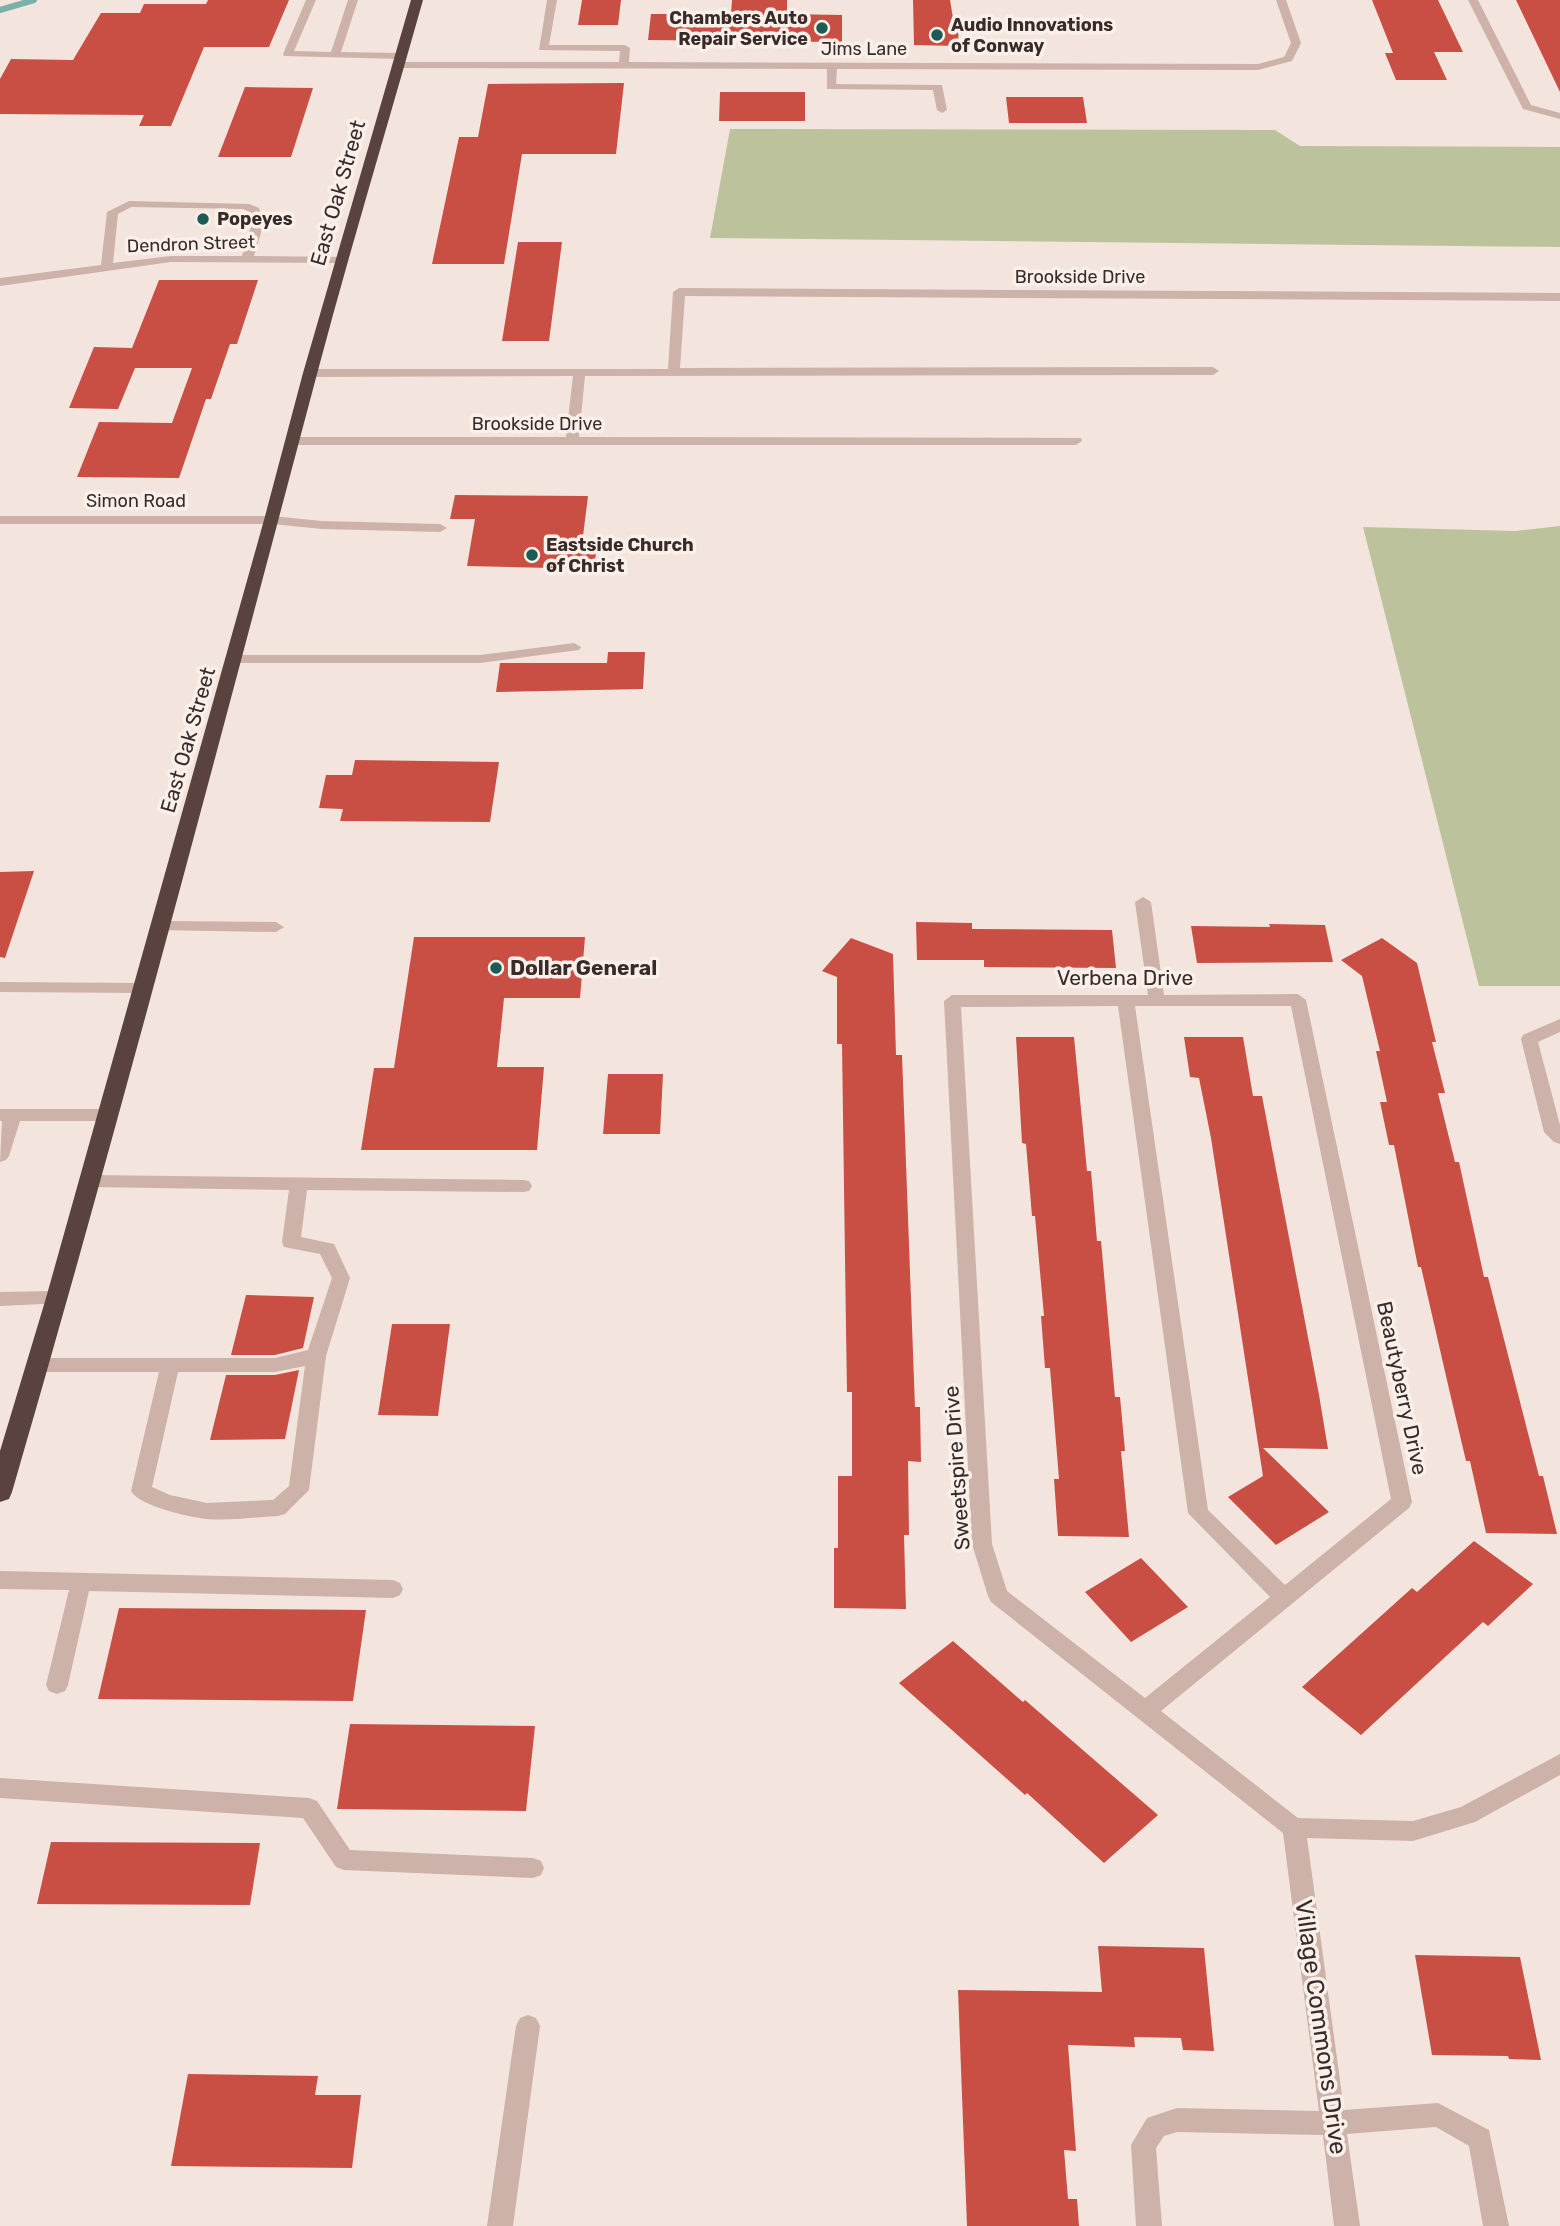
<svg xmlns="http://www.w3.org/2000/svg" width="1560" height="2226" font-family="Rubik,sans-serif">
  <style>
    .green { fill: #bcc39c }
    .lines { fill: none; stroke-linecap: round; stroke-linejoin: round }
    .stream { stroke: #7bb1aa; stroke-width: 6 }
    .building { fill: #c94f45 }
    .minor { fill: #ccb2a8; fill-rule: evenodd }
    .highway { fill: #5a433f; fill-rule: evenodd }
    .poi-dot { fill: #1d5b55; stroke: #faf0ea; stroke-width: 2.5 }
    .labels { text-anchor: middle; stroke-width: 7; stroke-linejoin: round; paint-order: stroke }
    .far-poi-label { font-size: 18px; font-weight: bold; fill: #382b29; stroke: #faf0ea; text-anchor: start }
    .far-street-label { font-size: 18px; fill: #382b29; stroke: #faf0ea }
    .street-label { font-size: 21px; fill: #382b29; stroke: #faf0ea }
    .poi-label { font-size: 21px; font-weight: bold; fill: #382b29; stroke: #faf0ea; text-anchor: start }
    .near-street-label { font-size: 24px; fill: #382b29; stroke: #faf0ea }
  </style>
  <rect width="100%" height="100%" fill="#f3e5dd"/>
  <path class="green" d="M730 129 1275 130 1300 146 1560 147V247L710 238Z
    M1560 526V986H1479L1363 527 1515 531Z"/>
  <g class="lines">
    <path class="stream" d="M0 10 34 0"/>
  </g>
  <path class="building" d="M208 0H289L269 47H204L171 126H139L144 115 0 114V79L11 59 73 60 101 13H140L144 4H206Z
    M582 0H621L618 25H578Z
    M732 0H787V14L842 15V42L648 40 651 14H731Z
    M913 0H950L953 18H959L958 46 914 45Z
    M1372 0H1438L1463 52H1434L1447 80H1396L1385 53H1393Z
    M1516 0H1560V92Z
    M624 83 616 154H522L504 264H432L459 137H478L488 84Z
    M245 87 313 88 291 157H218Z
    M720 92H805V121H719Z
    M1006 97H1083L1087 123H1009Z
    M518 242H562L549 341H502Z
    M159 280H258L237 344H230L211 399H206L179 478 77 477 99 422 172 423 192 368H135L118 409 69 408 94 347 132 348Z
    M455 495 588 496 582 544H597L594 569 467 566 475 519H450Z
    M608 652H645L643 689 496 692 500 663H607Z
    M355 760 499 762 490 822 340 821 343 809 319 808 326 775H352Z
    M34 871 5 958 0 957V872Z
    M916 922 972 923V929L1112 930 1116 968 984 967V960H917Z
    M1269 924 1325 925 1333 962 1197 963 1191 926 1270 927Z
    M414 937H585L580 998H504L497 1067H544L537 1150H361L374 1068H394Z
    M851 938 893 954 896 1055H902L915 1407H920L921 1462 908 1461 909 1535H904L906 1609 834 1608V1548H838V1476H852V1392H847L846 1329 842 1044H837V977L822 971Z
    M1382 938 1417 963 1436 1042H1432L1445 1093H1438L1455 1162H1459L1484 1277H1488L1539 1476H1543L1557 1534 1486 1533 1470 1461H1466L1449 1389 1421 1267H1418L1394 1145H1389L1380 1102H1387L1376 1051H1380L1362 976 1341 960Z
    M1016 1037H1074L1087 1171H1091L1097 1241H1101L1115 1397H1120L1125 1451H1121L1129 1537 1058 1536 1054 1479H1059L1050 1368H1045L1041 1316H1044L1035 1216H1032L1026 1144 1022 1143Z
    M1184 1037H1243L1253 1096H1262L1319 1395 1328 1449 1263 1448 1329 1512 1276 1545 1228 1497 1263 1476 1211 1138 1199 1078 1190 1077Z
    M608 1074H663L660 1134H603Z
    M246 1295 314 1297 303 1348 275 1355H231Z
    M392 1324H450L438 1416 378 1415Z
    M299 1370 285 1439 210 1440 226 1375H275Z
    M1474 1541 1533 1584 1488 1626 1483 1622 1361 1735 1302 1687 1412 1588 1417 1592Z
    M1141 1558 1188 1607 1131 1642 1085 1592Z
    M119 1608 366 1610 353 1701 98 1699Z
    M953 1641 1023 1702 1025 1700 1158 1815 1104 1863 1027 1793 1025 1795 899 1683Z
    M350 1724 535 1726 526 1811 337 1809Z
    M51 1842 260 1843 250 1905 37 1904Z
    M1098 1946 1204 1948 1214 2051 1183 2050 1181 2038 1134 2037 1135 2047 1068 2045 1076 2151 1064 2150 1068 2199H1077L1079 2226H967L958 1990 1102 1992Z
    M1415 1955 1520 1957 1541 2060 1509 2059 1508 2056 1432 2055Z
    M188 2074 318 2076 315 2095H361L352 2168 171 2166Z"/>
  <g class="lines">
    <path class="minor" d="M306 0H316L294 51 331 52 348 0H358L341 52 401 53 406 56 401 59 284 56 283 54Z
      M547 0H557L549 45H625L630 48 629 62 1258 64 1284 57 1291 43 1276 0H1286L1301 43 1292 61 1258 70 837 69 836 84 942 85 947 110 942 113 937 110 933 90 827 89V69L398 68 393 65 398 62H619L620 51 539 50Z
      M1468 0H1478L1531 105 1560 113V119L1523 109Z
      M129 201 249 204 259 208 264 223 254 256 343 257 349 260 343 263 171 262 0 286V278L101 265 107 212ZM131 207 243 209 250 212 252 223 242 256H171L113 263 118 214Z
      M679 288 1560 293V301L685 296 680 368 1213 367 1219 371 1213 375 585 376 579 437 1081 438 1082 441 1076 445H292L286 441 292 437H566L573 376 310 377 304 373 310 369H668L673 292Z
      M0 516H272L322 521 440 524 447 528 440 532 322 529 272 524H0Z
      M574 643 581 647 579 650 480 663H234L227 659 234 655H480Z
      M1143 897 1151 902 1164 995 1298 994 1306 1000 1412 1502 1409 1508 1161 1711 1298 1818 1413 1821 1461 1807 1560 1754V1775L1475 1822 1413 1841 1307 1838 1344 2110 1438 2103 1489 2130 1509 2226H1483L1469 2146 1436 2127 1347 2134 1360 2226H1334L1323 2135 1177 2132 1164 2136 1156 2148 1162 2226H1136L1131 2145 1147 2118 1177 2108 1319 2111 1283 1833 991 1602 988 1596 972 1544 944 1001 952 995H1148L1135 902ZM1118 1006 1188 1513 1270 1597 1145 1698 1007 1591 992 1544 961 1007ZM1135 1006H1291L1391 1499 1285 1585 1208 1510Z
      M160 921 276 922 284 927 276 932 154 930 152 926 154 922Z
      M0 982 143 983 151 988 143 993 0 992Z
      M1560 1019V1032L1538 1042 1560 1125V1144L1554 1142 1544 1132 1521 1039 1523 1035Z
      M0 1109H105L114 1115 105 1121H20L9 1156 6 1160 0 1162 2 1121H0Z
      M89 1175 523 1180 529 1181 532 1186 529 1191 523 1192 307 1190 301 1237 334 1244 350 1278 326 1356 309 1490 285 1514 278 1516C255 1517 229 1521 206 1519 190 1517 139 1506 131 1491L159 1372H37L30 1370 27 1365 30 1360 37 1358H275L308 1350 332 1278 320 1254 284 1247 282 1242 289 1190 89 1187 83 1186 80 1181 83 1176ZM305 1366 289 1486 273 1500 207 1503 170 1495 152 1487 178 1372H275Z
      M57 1291 64 1293 66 1298 64 1303 0 1306V1292Z
      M0 1571 393 1580 400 1583 403 1589 400 1595 393 1598 89 1591 68 1685 65 1691 57 1694 49 1691 46 1685 69 1590 0 1589Z
      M0 1778 309 1798 317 1801 350 1850 533 1858 541 1861 544 1868 541 1875 533 1878 344 1870 336 1867 303 1818 0 1798Z
      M528 2015 536 2018 540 2026 513 2226H487L516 2026 520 2018Z"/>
    <path class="highway" d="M411 0H423C388 125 350 249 317 374 218 747 120 1121 12 1492L9 1499 0 1502V1451L46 1298 264 520 303 373Z"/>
  </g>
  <g class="poi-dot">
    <circle cx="822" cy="28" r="7"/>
    <circle cx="937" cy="35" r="7"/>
    <circle cx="203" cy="219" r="7"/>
    <circle cx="532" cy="555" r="7"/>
    <circle cx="496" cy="968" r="7"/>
  </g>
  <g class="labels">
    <g class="far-poi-label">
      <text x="808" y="24" text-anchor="end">Chambers Auto<tspan x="808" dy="21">Repair Service</tspan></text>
      <text x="951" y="31">Audio Innovations<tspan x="951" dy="21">of Conway</tspan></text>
      <text x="217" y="225">Popeyes</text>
      <text x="546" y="551">Eastside Church<tspan x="546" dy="21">of Christ</tspan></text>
    </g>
    <g class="far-street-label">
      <text x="864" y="55">Jims Lane</text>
      <text transform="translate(191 244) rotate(-2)" y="6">Dendron Street</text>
      <text x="1080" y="283">Brookside Drive</text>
      <text x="537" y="430">Brookside Drive</text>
      <text x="136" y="507">Simon Road</text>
    </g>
    <g class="street-label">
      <text transform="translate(338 193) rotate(-74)" y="7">East Oak Street</text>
      <text transform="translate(188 740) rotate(-74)" y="7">East Oak Street</text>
      <text x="1125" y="985">Verbena Drive</text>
      <text transform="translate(1402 1388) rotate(78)" y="7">Beautyberry Drive</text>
      <text transform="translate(957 1468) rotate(-94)" y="7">Sweetspire Drive</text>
    </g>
    <g class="poi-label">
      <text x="510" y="975">Dollar General</text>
    </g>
    <g class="near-street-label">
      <text transform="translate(1321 2027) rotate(82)" y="8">Village Commons Drive</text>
    </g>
  </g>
</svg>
